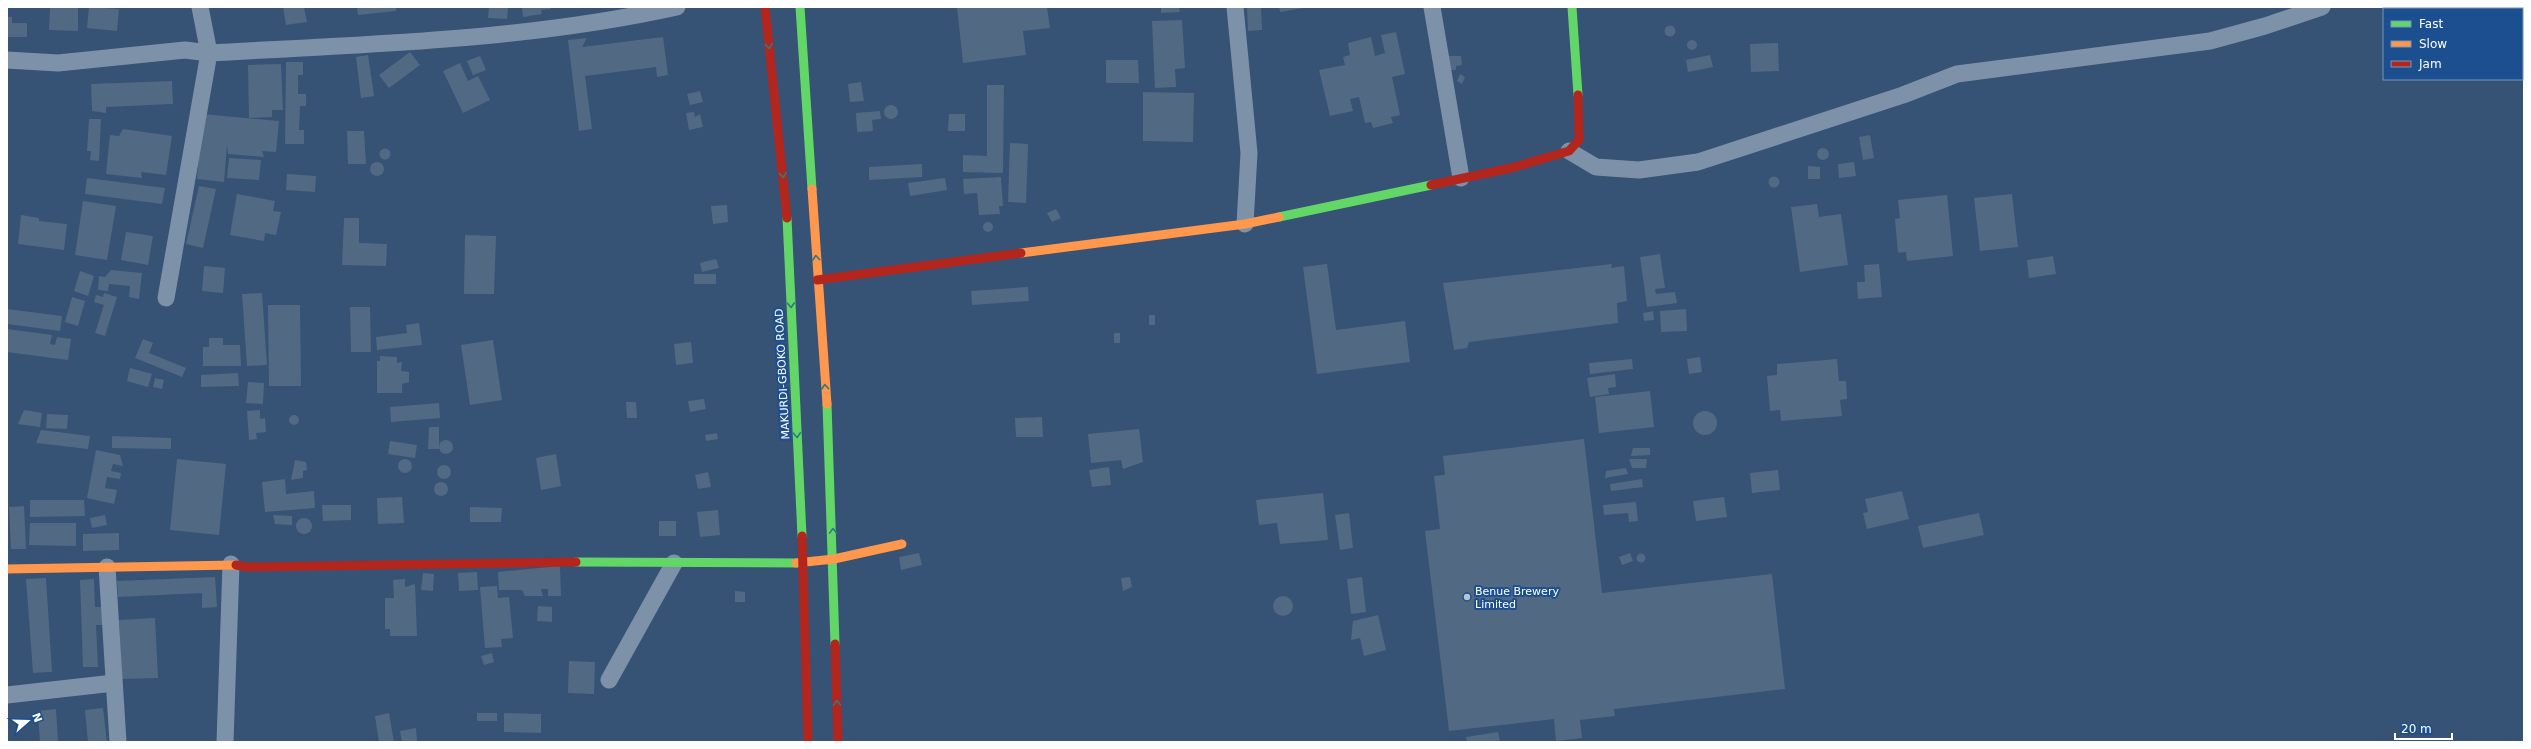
<svg xmlns="http://www.w3.org/2000/svg" width="2531" height="749" font-family="'DejaVu Sans',sans-serif">
  <style>
    .building { fill: #526984 }
    .lines { fill: none; stroke-linecap: round; stroke-linejoin: round }
    .street { stroke: #7d92a8; stroke-width: 17 }
    .fast { stroke: #63d668; stroke-width: 9 }
    .slow { stroke: #ff974d; stroke-width: 9 }
    .jam { stroke: #b3261e; stroke-width: 9 }
    .oneway { stroke: #317883 }
    .poi-dot { fill: #b9c2ce; stroke: #1b4f8f; stroke-width: 1.5 }
    .labels { text-anchor: middle; stroke-width: 4; stroke-linejoin: round; paint-order: stroke }
    .street-label { font-size: 11px; fill: #fff; stroke: #1b4f8f }
    .poi-label { font-size: 11px; fill: #fff; stroke: #1b4f8f; text-anchor: start }
  </style>
  <rect width="100%" height="100%" fill="#365274"/>
  <path class="building" d="M50 7H78V31L49 30Z
    M89 7 119 9 117 31 87 28Z
    M283 7H304L307 22 286 25Z
    M357 7H396V11L358 15Z
    M489 7H508L507 19 488 18Z
    M522 7H551V9L541 10 542 14 523 17Z
    M957 7H1047L1050 28 1023 31 1026 55 963 63Z
    M1161 7H1179L1180 12 1161 13Z
    M1247 7H1261L1262 30 1248 31Z
    M1279 7H1303V8L1280 12Z
    M7 17H12V23H27V37H7Z
    M1182 20 1185 68 1175 69 1176 87 1155 88 1152 21Z
    M1664.5 31a5.5 5.5 0 1 1 11 0a5.5 5.5 0 1 1-11 0Z
    M1396 32 1405 74 1392 77 1400 115 1391 117 1393 123 1373 128 1371 122 1365 123 1359 97 1350 99 1353 111 1330 116 1319 70 1345 65 1343 57 1350 55 1348 43 1371 37 1375 56 1385 53 1381 35Z
    M663 37 668 75 657 77 656 67 585 76 592 129 579 131 568 40 587 38 582 47Z
    M1687 45a5 5 0 1 1 10 0a5 5 0 1 1-10 0Z
    M1778 43 1779 71 1751 72 1750 44Z
    M410 52 420 65 389 88 379 75Z
    M368 55 374 96 361 98 356 57Z
    M1710 55 1713 67 1688 72 1686 60Z
    M480 56 486 70 473 75 467 61Z
    M1449 56H1461L1462 65 1456 66V70H1449Z
    M1106 60H1138L1139 83H1106Z
    M286 62H303V75H298V94H306V106H300L299 130H304V144H285Z
    M460 63 468 81 478 76 490 100 463 113 443 71Z
    M281 64 283 110H272V117L249 118 248 65Z
    M1460 74 1465 77 1462 84 1457 81Z
    M172 81 173 104 106 107V113L92 111 91 84Z
    M861 82 864 101 850 102 848 84Z
    M987 85H1004L1003 173 963 172V155L987 156Z
    M700 91 703 102 690 105 687 94Z
    M1143 92 1194 93 1193 142 1143 141Z
    M884 112a7 7 0 1 1 14 0a7 7 0 1 1-14 0Z
    M880 111 881 119 872 120 873 131 857 132 856 113Z
    M694 112 695 117 700 114 703 127 689 130 686 113Z
    M202 114 279 121 276 152 262 151 264 157 228 154 227 145 224 182 197 179Z
    M949 114H965V131H948Z
    M89 119H101L99 161 90 160 91 151H87Z
    M123 129 172 136 166 175 141 172 142 178 106 174 110 135 119 136Z
    M347 131H364L366 164H348Z
    M1870 135 1874 158 1863 160 1859 137Z
    M1010 143 1028 144 1026 203 1008 202Z
    M1817 154a6 6 0 1 1 12 0a6 6 0 1 1-12 0Z
    M379.5 154a5.5 5.5 0 1 1 11 0a5.5 5.5 0 1 1-11 0Z
    M229 158 261 160 259 180 227 178Z
    M1854 162 1856 176 1839 178 1838 164Z
    M370 169a7 7 0 1 1 14 0a7 7 0 1 1-14 0Z
    M922 164V177L869 180V167Z
    M1808 166 1820 167V179H1808Z
    M287 174 316 176 315 192 286 190Z
    M1768.5 182a5.5 5.5 0 1 1 11 0a5.5 5.5 0 1 1-11 0Z
    M1001 177 1003 206H999L1000 214 979 215 977 193 964 194 963 179Z
    M87 178 165 188 162 204 85 194Z
    M945 178 947 190 910 196 908 183Z
    M199 186 216 189 203 248 186 244Z
    M237 194 275 201 273 211 281 212 276 235 265 233 264 241 230 235Z
    M2012 194 2018 247 1980 251 1974 198Z
    M1947 195 1953 256 1907 261 1906 252 1898 253 1895 219 1900 218 1898 200Z
    M83 201 116 206 107 260 75 255Z
    M1817 204 1819 217 1841 214 1848 265 1800 272 1791 207Z
    M727 205 728 222 713 224 711 206Z
    M1056 209 1061 218 1052 222 1047 213Z
    M21 215 39 218V221L67 224 64 250 18 244Z
    M344 218H359V243L387 244 386 266 342 265Z
    M983 227a5 5 0 1 1 10 0a5 5 0 1 1-10 0Z
    M126 232 153 236 148 265 121 260Z
    M465 235 496 236 494 294H464Z
    M1660 254 1665 288 1655 289 1656 294 1675 292 1677 303 1647 307 1640 257Z
    M2053 256 2056 274 2029 278 2027 260Z
    M716 259 719 268 702 272 700 263Z
    M1327 264 1336 330 1405 321 1410 362 1317 374 1303 267Z
    M1612 264 1611 268 1624 266 1627 301 1617 303 1618 323 1469 342 1467 348 1454 350 1443 283Z
    M1879 264 1882 297 1858 299 1857 282H1865L1864 265Z
    M204 266 225 268 223 293 202 291Z
    M111 270 142 273 139 299 129 297 130 286 109 284 108 291 98 290 99 276 105 277Z
    M80 271 94 276 88 296 74 291Z
    M694 274H716V284H694Z
    M1028 287 1029 301 972 305 971 291Z
    M104 293 117 297 105 336 95 333 104 305 94 302 96 295 103 297Z
    M262 293 267 365 247 366 242 294Z
    M72 297 85 301 78 326 65 322Z
    M268 305H300L301 386H269Z
    M350 307H370L371 352H351Z
    M7 309 62 316 60 331 7 324Z
    M1686 309 1687 331 1661 332 1660 311Z
    M1653 311 1654 320 1644 321 1643 313Z
    M1149 315H1155V325H1149Z
    M419 323 422 345 377 350 376 337 407 333 406 325Z
    M7 329 52 335 50 344 55 345 57 337 71 339 68 360 7 352Z
    M1114 333H1120V343H1114Z
    M209 338H223V345H240L241 366H203V347H209Z
    M143 339 153 343 149 353 186 368 182 377 135 358Z
    M493 340 502 400 470 405 461 345Z
    M691 342 693 363 676 365 674 344Z
    M380 356 397 357V363L402 362 401 371 409 372V382L402 384V393H377V361H380Z
    M1700 357 1702 372 1689 374 1687 359Z
    M1632 359 1633 369 1590 374 1589 363Z
    M1837 359 1839 381H1846L1847 399 1840 400 1842 416 1781 421 1780 410 1770 411 1767 376 1777 375V364Z
    M130 368 152 374 148 387 127 381Z
    M238 373 239 386 201 387V375Z
    M1615 374 1616 387 1608 388 1609 394 1590 397 1587 378Z
    M155 378 164 380 162 389 153 387Z
    M248 382 264 383 263 404 246 403Z
    M1650 391 1654 427 1599 433 1595 397Z
    M704 399 706 409 690 412 688 401Z
    M626 402H636L637 418H627Z
    M439 403 440 418 391 422 390 407Z
    M24 410 42 413 40 427 18 424Z
    M260 410V419L265 418 266 432 256 433 257 439 249 440 247 411Z
    M1693 423a12 12 0 1 1 24 0a12 12 0 1 1-24 0Z
    M47 414 68 415 67 429 46 428Z
    M289 420a5 5 0 1 1 10 0a5 5 0 1 1-10 0Z
    M1042 417 1043 437H1016L1015 418Z
    M429 427H439V449H428Z
    M1139 429 1143 462 1123 469 1121 460 1091 463 1088 434Z
    M41 430 90 436 88 449 36 443Z
    M717 433 718 439 706 441 705 435Z
    M112 436 171 438V449L112 448Z
    M1584 439 1602 593 1772 574 1785 689 1614 709 1615 716 1580 720 1582 738 1556 741 1554 719 1449 731 1425 531 1440 529 1434 476 1445 475 1443 456Z
    M439 447a7 7 0 1 1 14 0a7 7 0 1 1-14 0Z
    M390 441 417 445 415 458 388 454Z
    M1633 448H1650V455L1631 456Z
    M96 450 120 455 123 466 113 464 111 471 121 473 120 479 107 477 105 488 117 490 114 504 87 498Z
    M556 454 561 486 541 490 536 458Z
    M177 459 226 464 219 535 170 530Z
    M1629 459H1647L1646 468H1632Z
    M398 466a7 7 0 1 1 14 0a7 7 0 1 1-14 0Z
    M295 460 306 462 307 470 303 471V478L291 480Z
    M437 472a7 7 0 1 1 14 0a7 7 0 1 1-14 0Z
    M1109 467 1111 485 1092 487 1089 470Z
    M1626 468 1628 474 1605 478 1606 471Z
    M1778 470 1780 490 1752 493 1750 473Z
    M708 472 711 487 698 489 695 475Z
    M285 479 286 494 314 491 315 508 265 512 262 482Z
    M1642 479 1643 487 1611 491 1610 484Z
    M434 489a7 7 0 1 1 14 0a7 7 0 1 1-14 0Z
    M1902 491 1909 519 1867 529 1863 513 1868 512 1865 499Z
    M1323 493 1328 540 1280 544 1277 523 1259 525 1256 500Z
    M402 497 404 523 378 524 377 498Z
    M1724 497 1727 517 1696 521 1693 501Z
    M30 500H84L85 516 30 517Z
    M1636 502 1638 521 1629 522 1628 513 1604 515 1603 505Z
    M322 505H351V520L323 521Z
    M24 506 26 549H11L9 507Z
    M470 507 502 508 501 522H470Z
    M718 510 720 535 700 537 697 512Z
    M1349 513 1353 548 1340 550 1335 515Z
    M1979 513 1984 535 1923 548 1918 526Z
    M105 515 107 525 92 528 90 518Z
    M273 515 292 516V525L275 524Z
    M296 526a8 8 0 1 1 16 0a8 8 0 1 1-16 0Z
    M659 521H676V536H659Z
    M30 523H76V546L29 545Z
    M119 533V550L83 551V534Z
    M919 553 922 565 901 570 899 557Z
    M1630 553 1633 561 1622 565 1619 557Z
    M1636.5 558a4.5 4.5 0 1 1 9 0a4.5 4.5 0 1 1-9 0Z
    M560 566 561 596H548V589H541L543 596H525L522 590H499L498 572Z
    M477 572 478 590 459 591 458 573Z
    M423 573 434 574 433 591 421 590Z
    M215 577 217 607 202 608V593L118 597 117 581Z
    M1130 577 1132 587 1123 591 1121 578Z
    M1362 577 1366 612 1351 614 1347 579Z
    M46 578 52 672 33 673 26 579Z
    M94 579 95 607H104L105 625H96L98 667H83L80 580Z
    M405 579V587L415 584 417 636H390V629H385V598H394L393 580Z
    M497 586 498 598 509 597 513 638 501 639 502 647 485 648 480 587Z
    M735 591 745 592V602H735Z
    M1273 606a10 10 0 1 1 20 0a10 10 0 1 1-20 0Z
    M538 606 552 607V622L537 621Z
    M1378 615 1386 650 1364 656 1360 638 1351 640 1353 621Z
    M155 618 158 678 122 679 119 620Z
    M492 653 494 662 484 665 481 656Z
    M569 661 595 662 594 694 568 693Z
    M103 708 107 742H88L85 710Z
    M56 709 58 742H40L38 711Z
    M389 713 394 742H379L375 716Z
    M477 713H497V721H477Z
    M504 713 541 714V733L504 732Z
    M416 728 417 741 402 742 400 731Z
    M1498 732 1500 742H1467L1466 737Z"/>
  <g class="lines">
    <path class="street" d="M1235 7 1249 153 1245 224
      M1432 7 1461 178
      M7 60 58 63 185 50 209 53C365 44 523 41 677 7
      M1569 151 1596 167 1639 170 1698 162 1903 95 1957 74 2210 41 2265 26 2322 7
      M166 298 209 53 200 7
      M107 567 118 742
      M609 680 674 563
      M7 695 114 683
      M225 742 231 564"/>
    <path class="fast" d="M800 7 812 189
      M1572 7 1578 95
      M1279 217 1431 185
      M787 218 802 536
      M827 404 835 644
      M576 562 796 563"/>
    <path class="slow" d="M812 189 827 404
      M1021 253 1245 224 1279 217
      M796 563 834 559 902 544
      M7 569 236 565"/>
    <path class="jam" d="M765 7 787 218
      M1431 185 1511 168 1569 151 1579 140 1578 95
      M817 280 1021 253
      M802 536 808 742
      M236 565 247 567 576 562
      M835 644 838 742"/>
  </g>
  <defs><path id="oneway-chevron" d="M-2-3.5L2.5 0L-2 3.5" fill="none" stroke-width="1.6" stroke-linecap="round" stroke-linejoin="round"/></defs>
  <g class="oneway">
    <use href="#oneway-chevron" transform="translate(769 46) rotate(84)"/>
    <use href="#oneway-chevron" transform="translate(783 175) rotate(84)"/>
    <use href="#oneway-chevron" transform="translate(816 258) rotate(-94)"/>
    <use href="#oneway-chevron" transform="translate(791 305) rotate(87)"/>
    <use href="#oneway-chevron" transform="translate(825 387) rotate(-94)"/>
    <use href="#oneway-chevron" transform="translate(797 435) rotate(87)"/>
    <use href="#oneway-chevron" transform="translate(833 531) rotate(-92)"/>
    <use href="#oneway-chevron" transform="translate(837 703) rotate(-91)"/>
  </g>
  <circle class="poi-dot" cx="1467" cy="597" r="4"/>
  <g class="labels">
    <g class="street-label">
      <text transform="translate(782 374) rotate(-93)" y="4">MAKURDI-GBOKO ROAD</text>
    </g>
    <g class="poi-label">
      <text x="1475" y="595">Benue Brewery<tspan x="1475" dy="13">Limited</tspan></text>
    </g>
  </g>
  <rect width="2531" height="749" fill="none" stroke="#ffffff" stroke-width="16"/>
  <rect x="2383" y="8" width="140" height="72" fill="#1b4f8f" stroke="#7695bc"/>
  <rect x="2391" y="21" width="20" height="6" fill="#63d668" stroke="#7695bc"/>
  <text x="2419" y="28" font-size="12" fill="#ffffff">Fast</text>
  <rect x="2391" y="41" width="20" height="6" fill="#ff974d" stroke="#7695bc"/>
  <text x="2419" y="48" font-size="12" fill="#ffffff">Slow</text>
  <rect x="2391" y="61" width="20" height="6" fill="#b3261e" stroke="#7695bc"/>
  <text x="2419" y="68" font-size="12" fill="#ffffff">Jam</text>
  <g transform="translate(28 721) rotate(70)" stroke="#1b4f8f" stroke-width="3" paint-order="stroke">
  <path d="M0-3L7 15L0 10L-7 15Z" fill="#ffffff"/>
  <text y="-6" font-size="11" font-weight="bold" text-anchor="middle" fill="#ffffff">N</text>
  </g>
  <path d="M2395 733v6h57v-6" fill="none" stroke="#ffffff" stroke-width="2"/>
  <text x="2401" y="733" font-size="12" fill="#ffffff" stroke="#1b4f8f" stroke-width="3" paint-order="stroke">20 m</text>
</svg>
